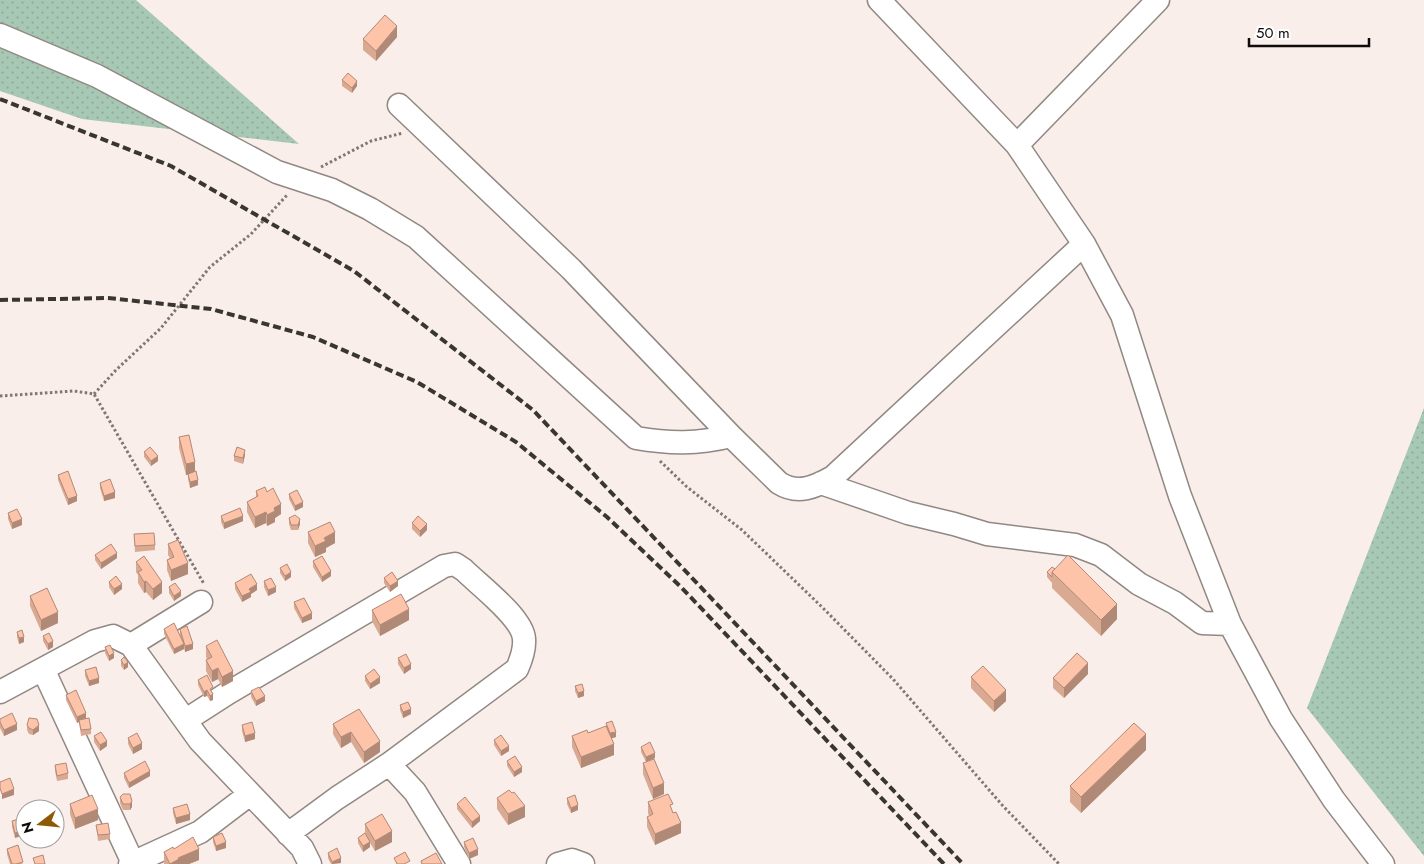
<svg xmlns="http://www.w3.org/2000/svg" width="1424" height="864" font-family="Jost,sans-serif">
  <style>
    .grass { fill: url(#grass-dots) }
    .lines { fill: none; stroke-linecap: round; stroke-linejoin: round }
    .minor-casing { stroke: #918883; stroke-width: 25 }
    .path { stroke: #7e7775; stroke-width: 3; stroke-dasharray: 2.5 2.5; stroke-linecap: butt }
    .minor { stroke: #fff; stroke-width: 22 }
    .rail { stroke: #393533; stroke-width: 4; stroke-dasharray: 8 4; stroke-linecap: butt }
    .wall { fill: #daa992 }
    .shaded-wall { fill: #b18977 }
    .building { fill: #fdc4aa; stroke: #b18977 }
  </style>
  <defs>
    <pattern id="grass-dots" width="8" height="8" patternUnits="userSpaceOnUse" patternTransform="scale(1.25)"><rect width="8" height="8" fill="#a7c8b5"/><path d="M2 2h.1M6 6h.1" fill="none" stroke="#8faa9a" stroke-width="1.8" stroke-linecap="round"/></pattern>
  </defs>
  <rect width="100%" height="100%" fill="#f9eeea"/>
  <path class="grass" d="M0 0H136L299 144 82 119 0 91Z
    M1424 408V856L1307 708Z"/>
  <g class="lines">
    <g class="minor-casing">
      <path id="minor" d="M879 0 1017 145 1084 244 1122 315 1180 496 1230 624 1281 719 1334 800 1383 864
        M0 35 97 76 277 172 332 190 370 209 416 237 636 438C671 444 697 444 731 436
        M399 105 571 269 731 436 779 483C798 495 815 487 833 477L1084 244
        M1017 145 1158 0
        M821 483 908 513 954 524 987 534 1075 545 1101 555 1139 584 1175 603 1202 623 1230 624
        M131 645 201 602
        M43 669 133 863
        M0 692 95 641 113 636 131 645 200 741 302 848 310 864
        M186 720 228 693 444 566 455 564 464 570C479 585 523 618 524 639 525 650 521 660 517 669L389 764
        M288 834 337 798 389 764 415 792 459 864
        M130 864 200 832 250 794
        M558 864 572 860 583 864"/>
    </g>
    <path class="path" d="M321 167 371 141 403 133
      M94 394 116 370 161 328 210 267 251 234 288 194
      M0 396 74 391 94 394 204 584
      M660 461 687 487 742 530 823 608 893 679 1003 806 1059 864"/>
    <use href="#minor" class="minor"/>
    <path class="rail" d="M0 99 171 166 354 271 533 410 963 864
      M0 300 108 298 211 309 313 337 417 382 516 442 607 517 681 587 944 864"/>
  </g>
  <path class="wall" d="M397 37 376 61 363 50V39Z
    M342 80 357 86 352 93 342 86Z
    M179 437 195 472 198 485 190 488 188 479V475H186L179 448Z
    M144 452 158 461 151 466 144 457Z
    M245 455 243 464 234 461V456Z
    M58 475 77 501 68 505 58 480Z
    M100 483 115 498 104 501 100 488Z
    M256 491 267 492 281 514 275 518V522L267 526 266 523 255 528 247 512V502L256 497Z
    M289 494 303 507 295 511 289 499Z
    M8 513 22 525 12 529 8 519Z
    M221 516 243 521 224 529 221 522Z
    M289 518 300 524 298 530H291L289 524Z
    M412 523 427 530 420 537 412 529Z
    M308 532 335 543 326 548V552L315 557 308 543Z
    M134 534 155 545V550L135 552Z
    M168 544 188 574 171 581 167 570V560L170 558 168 555Z
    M95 555 117 558 101 569 95 560Z
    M313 561 331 576 322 582 313 567Z
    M136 562 162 593 153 600 146 592 144 593 138 583V575L136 572Z
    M1052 567 1117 619 1101 636 1052 588V583L1047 577V572Z
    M280 568 291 577 285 581 280 573Z
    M384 578 398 586 390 592 384 583Z
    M264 581 276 592 268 596 264 587Z
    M109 582 122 589 114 595 109 587Z
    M235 583 257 590 251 594V597L242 602 235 589Z
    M169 587 181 596 174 601 169 593Z
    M30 596 58 623 41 631 30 606Z
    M294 602 312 619 302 623 294 608Z
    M372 610 409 620 380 636 372 621Z
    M164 629 180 636V629L193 649 185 652 184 648V649L174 654 164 634Z
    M17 632 24 642 19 644 17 637Z
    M43 636 53 647 48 650 43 641Z
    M206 646 233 681 222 687 218 679 212 682 206 671V660L207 659 206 657Z
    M105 647 114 658 109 661 105 653Z
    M398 658 411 669 404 674 398 664Z
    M121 660 128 667 124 670 121 666Z
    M85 670 99 683 89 686 85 676Z
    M1088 674 1064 698 1053 688V678Z
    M365 676 380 683 370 689 365 681Z
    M971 677 1006 701 994 712 971 688Z
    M198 680 213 693H212L213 700 210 701 207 696 204 697 198 685Z
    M575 686 584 696 578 698 575 691Z
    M251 691 265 701 256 706 251 697Z
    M66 695 86 718 91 729V734L81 736 79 722 77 723 66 700Z
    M400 705 411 714 403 718 400 710Z
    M359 709 380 752 364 763 351 742 341 748 333 734V724Z
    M0 719 17 730 4 736 0 728Z
    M606 723 616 737 611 738 614 755 581 768 572 747V736L588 733 606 727Z
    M27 725 39 731 33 735 29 734 27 730Z
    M242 725 255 739 245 742 242 731Z
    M94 736 107 746 100 751 94 742Z
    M128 738 142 749 133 754 128 744Z
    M494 740 509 751 501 756 494 745Z
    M641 747 655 758 647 761 664 794 653 799 643 774V763L646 762 641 752Z
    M1146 750 1081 813 1070 802V786Z
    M507 761 522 772 514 777 507 766Z
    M55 765 68 773V779L57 781 55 771Z
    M124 773 150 776 129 788 124 778Z
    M123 794 132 807 130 810H123L120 803V797Z
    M497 798 525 817 508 825 497 809Z
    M567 798 578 810 571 813 567 804Z
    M648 802 673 812 681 833 655 845 647 827V817L649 816 648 813Z
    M70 804 98 820 75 829 70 814Z
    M457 804 480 821 472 828 457 809Z
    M173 808 190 820 176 824 173 813Z
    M25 817 15 838 12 827V821Z
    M365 824 392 842 375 851 370 843V847L363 852 358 843V838L365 833Z
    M96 825 110 834V839L98 841Z
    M213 837 226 848 216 851 213 842Z
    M464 842 478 855 469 859 464 847Z
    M7 849 23 864H10L7 854Z
    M174 849 199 860 189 864H164V852Z
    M328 853 341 863 331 864 328 858Z"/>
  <path class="shaded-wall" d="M397 26V37L376 61V51Z
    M357 81V86L352 93V88Z
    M245 450V455L243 464V458Z
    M158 456V461L151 466V461Z
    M195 462V473L186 475V464Z
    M198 480V485L190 488V482Z
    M115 492V498L104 501V496Z
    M77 496V501L68 505V499Z
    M303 502V507L295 511V506Z
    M281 504V514L275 518V522L267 526V515L274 508Z
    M266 512V523L255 528V517Z
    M243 516V521L224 529V523Z
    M22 519V525L12 529V523Z
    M300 519V524L298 530V525Z
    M427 524V530L420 537V531Z
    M335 532V543L326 548V552L315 557V546L324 538Z
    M117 553V558L101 569V563Z
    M188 563V574L171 581V570Z
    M331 571V576L322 582V577Z
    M291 572V577L285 581V576Z
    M146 581V592L144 593V582Z
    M398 581V586L390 592V586Z
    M162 582V593L153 600V589Z
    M122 584V589L114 595V589Z
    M257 584V590L251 594V597L242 602V596L249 589Z
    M276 587V592L268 596V590Z
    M181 591V596L174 601V596Z
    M1117 604V619L1101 636V620Z
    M409 609V620L380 636V625Z
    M58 612V623L41 631V620Z
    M312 613V619L302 623V618Z
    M24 637V642L19 644V638Z
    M53 641V647L48 650V644Z
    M184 644V649L174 654V649Z
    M193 644V649L185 652V646Z
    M114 653V658L109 661V656Z
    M128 662V667L124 670V665Z
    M1088 663V674L1064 698V688Z
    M411 664V669L404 674V668Z
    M218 668V679L212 682V671Z
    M233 671V681L222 687V677Z
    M380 677V683L370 689V684Z
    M99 678V683L89 686V681Z
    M207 690V696L204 697V692Z
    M1006 690V701L994 712V701Z
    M584 691V696L578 698V693Z
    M213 694V700L210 701V696Z
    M265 696V701L256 706V701Z
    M411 709V714L403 718V712Z
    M86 713V718L79 720V722L77 723V717Z
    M17 724V730L4 736V730Z
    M39 725V731L33 735V730Z
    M351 732V742L341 748V737Z
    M616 732V737L610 739V733Z
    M255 733V739L245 742V736Z
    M1146 734V750L1081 813V797Z
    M107 741V746L100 751V745Z
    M380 741V752L364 763V752Z
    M142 743V749L133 754V748Z
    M614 744V755L581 768V757Z
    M509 746V751L501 756V751Z
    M655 753V758L646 762V757Z
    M522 767V772L514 777V772Z
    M150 771V776L129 788V783Z
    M664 783V794L653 799V788Z
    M14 789V795L2 799V794Z
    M132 801V807L130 810V804Z
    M578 805V810L571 813V808Z
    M525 806V817L508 825V814Z
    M98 809V820L75 829V818Z
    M190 814V820L176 824V818Z
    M480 816V821L472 828V822Z
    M681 823V833L655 845V834Z
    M25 830V835L15 838V833Z
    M392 831V842L375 851V841Z
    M226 842V848L216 851V846Z
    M370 842V847L363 852V846Z
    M199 849V860L189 864H170L178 858Z
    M478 849V855L469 859V853Z
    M341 858V863L332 864V862Z"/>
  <path class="building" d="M385 15 397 26 376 51 363 39Z
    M348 73 357 81 352 88 342 80Z
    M189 435 195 462 186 464 179 437Z
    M150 447 158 456 151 461 144 452Z
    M237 447 245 450 243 458 234 456Z
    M68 471 77 496 68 499 58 475Z
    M196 471 198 480 190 482 188 474Z
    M110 479 115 492 104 496 100 483Z
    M265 487 267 492 273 488 281 504 274 508 275 511 267 515 266 512 255 517 247 502 258 496 256 491Z
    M297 490 303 502 295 506 289 494Z
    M240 508 243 516 224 523 221 516Z
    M17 509 22 519 12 523 8 513Z
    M295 515 300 519 298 525H291L289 518Z
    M418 516 427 524 420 531 412 523Z
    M330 522 335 532 324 538 326 541 315 546 308 532Z
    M154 533 155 545 135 546 134 534Z
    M178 540 188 563 171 570 167 560 174 557 168 544Z
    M111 544 117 553 101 563 95 555Z
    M1068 555 1117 604 1101 620 1052 572Z
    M144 556 162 582 153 589 146 581 144 582 138 572 142 570 136 562Z
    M322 556 331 571 322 577 313 561Z
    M287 564 291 572 285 576 280 568Z
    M1052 567 1055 569 1052 572V577L1047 572Z
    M392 572 398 581 390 586 384 578Z
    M251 574 257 584 249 589 251 592 242 596 235 583Z
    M116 576 122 584 114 589 109 582Z
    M271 578 276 587 268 590 264 581Z
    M175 583 181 591 174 596 169 587Z
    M47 588 58 612 41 620 30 596Z
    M401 594 409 609 380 625 372 610Z
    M304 598 312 613 302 618 294 602Z
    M174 623 184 644 174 649 164 629Z
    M187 626 193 644 185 646 180 629Z
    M22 630 24 637 19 638 17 632Z
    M49 633 53 641 48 644 43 636Z
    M217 640 233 671 222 677 218 668 212 671 206 660 212 657 206 646Z
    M110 645 114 653 109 656 105 647Z
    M1077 653 1088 663 1064 688 1053 678Z
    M406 654 411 664 404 668 398 658Z
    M124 657 128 662 124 665 121 660Z
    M983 666 1006 690 994 701 971 677Z
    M96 667 99 678 89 681 85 670Z
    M374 669 380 677 370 684 365 676Z
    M207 675 213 687 210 689 213 694 210 696 207 690 204 692 198 680Z
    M582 684 584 691 578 693 575 686Z
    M259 687 265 696 256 701 251 691Z
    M76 690 86 713 77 717 66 695Z
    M408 702 411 709 403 712 400 705Z
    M359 709 380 741 364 752 351 732 341 737 333 724Z
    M12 713 17 724 4 730 0 722V719Z
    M29 718 37 719 39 725 33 730 29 728 27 725Z
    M89 718 91 729 81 730 79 720Z
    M612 721 616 732 610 733 606 723Z
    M252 722 255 733 245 736 242 725Z
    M1134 723 1146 734 1081 797 1070 786Z
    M606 726 614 744 581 757 572 736 587 730 588 733Z
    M101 732 107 741 100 745 94 736Z
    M137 733 142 743 133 748 128 738Z
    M501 735 509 746 501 751 494 740Z
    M650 742 655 753 646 757 641 747Z
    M515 756 522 767 514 772 507 761Z
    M654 759 664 783 653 788 643 763Z
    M145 761 150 771 129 783 124 773Z
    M66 763 68 773 57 776 55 765Z
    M10 778 14 789 2 794 0 788V782Z
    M509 790 512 793 514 792 525 806 508 814 497 798Z
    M123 794H130L132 801 130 804H123L120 797Z
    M668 794 673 804 670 805 673 813 676 812 681 823 655 834 647 817 653 814 648 802Z
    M92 795 98 809 75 818 70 804Z
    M575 795 578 805 571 808 567 798Z
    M465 797 480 816 472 822 457 804Z
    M187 804 190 814 176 818 173 808Z
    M41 805 42 809H32V807Z
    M382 814 392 831 375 841 365 824Z
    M25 817V830L15 833 12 821Z
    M108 823 110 834 98 835 96 825Z
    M222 833 226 842 216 846 213 837Z
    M365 833 370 842 363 846 358 838Z
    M193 837 199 849 178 858 179 859 170 864 164 852 173 847 174 849Z
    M473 838 478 849 469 853 464 842Z
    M18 845 23 862 16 864H12L7 849Z
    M337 848 341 858 332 862 328 853Z
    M405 852 410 861 404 864H397L394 858Z
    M436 853 442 864H422L421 861Z
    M43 855 45 864H35L33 858Z"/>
  <g transform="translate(40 824) rotate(254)"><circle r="24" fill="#ffffff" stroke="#9f9d9d"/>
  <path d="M0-4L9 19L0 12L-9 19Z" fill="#8d5907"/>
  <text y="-8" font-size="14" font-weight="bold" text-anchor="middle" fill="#0e0b0a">N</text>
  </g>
  <path d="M1249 38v8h120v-8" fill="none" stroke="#0e0b0a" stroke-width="2.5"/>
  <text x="1256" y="38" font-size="15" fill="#0e0b0a" stroke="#ffffff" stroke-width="4" paint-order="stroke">50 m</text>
</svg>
